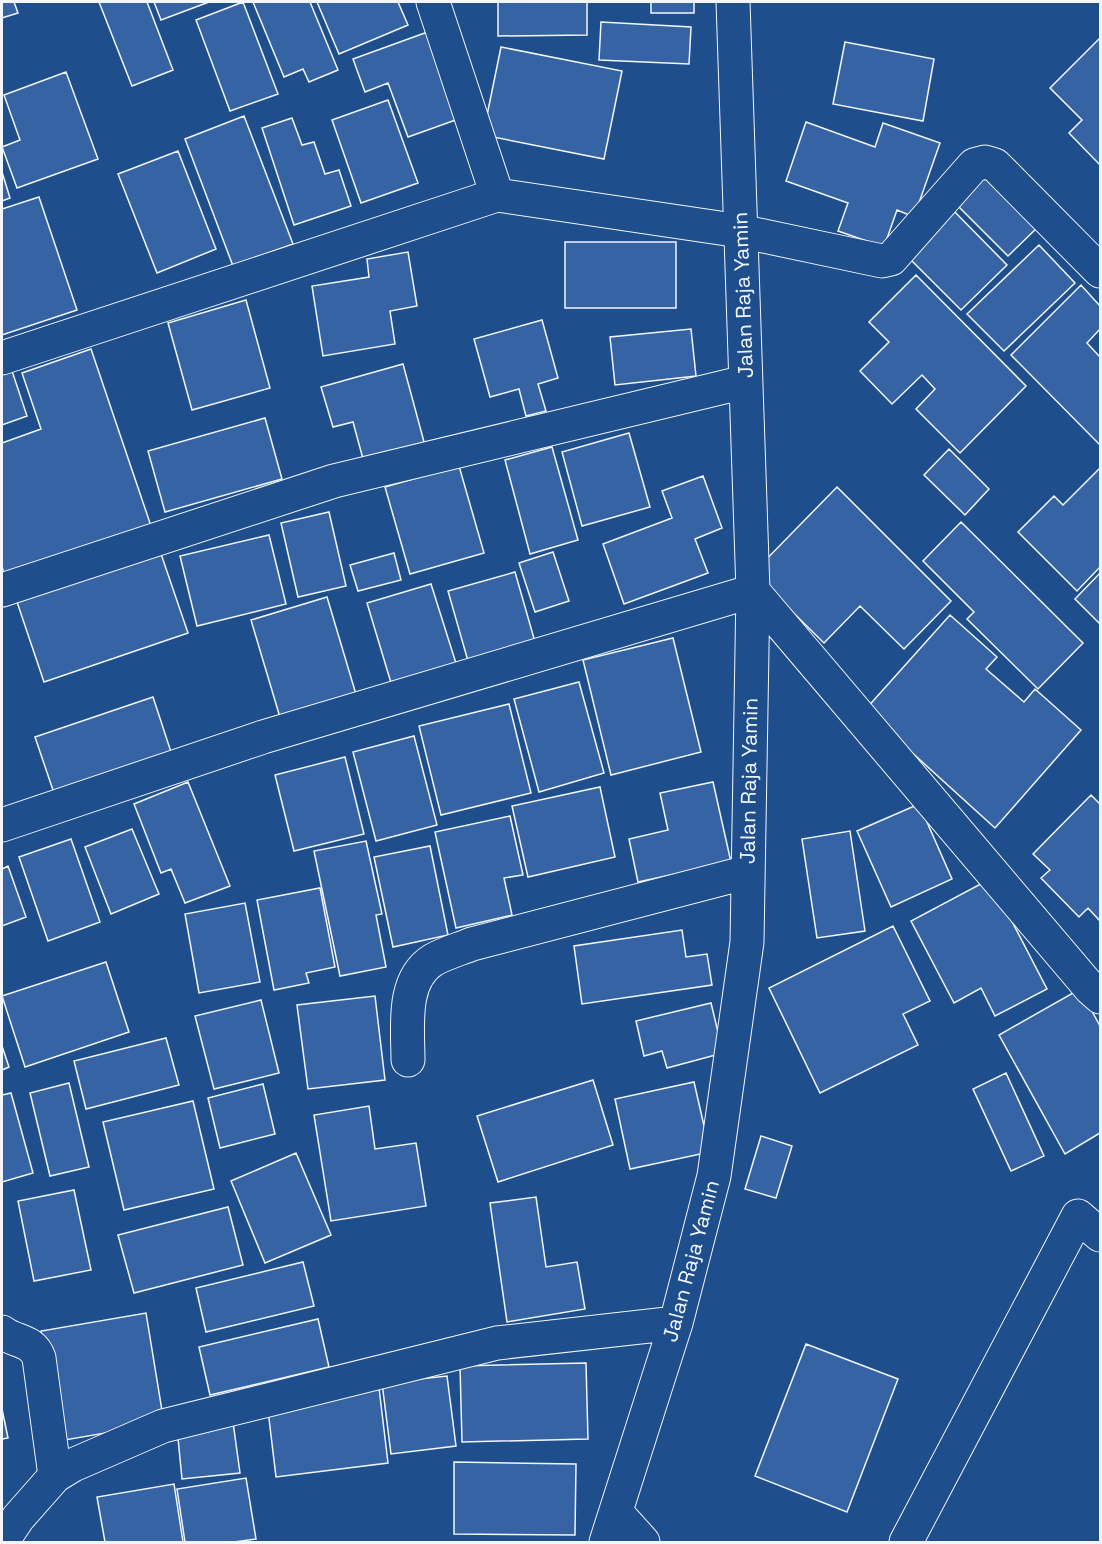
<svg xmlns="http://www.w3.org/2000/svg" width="1102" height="1544" font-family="'Space Grotesk',sans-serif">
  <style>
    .building { fill: #3563a3; stroke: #f2f6ff; stroke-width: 1.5 }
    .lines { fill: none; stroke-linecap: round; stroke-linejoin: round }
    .minor-casing { stroke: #f2f6ff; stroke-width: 35 }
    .minor { stroke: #1f4e8c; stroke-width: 33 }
    .labels { text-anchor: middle; stroke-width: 4.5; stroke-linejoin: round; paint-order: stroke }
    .street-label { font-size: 21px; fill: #f2f6ff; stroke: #1f4e8c }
  </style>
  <rect width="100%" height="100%" fill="#1f4e8c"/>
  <path class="building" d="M2 2H14L18 13 2 18Z
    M99 2H147L173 70 132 86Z
    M154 2H209L161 20Z
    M243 2 278 94 230 111 196 20Z
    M253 2H310L338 70 309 82 303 69 284 77Z
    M317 2H398L408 25 339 54Z
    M498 2H587V35L498 36Z
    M651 2H694V13H651Z
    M601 22 691 27 689 64 599 60Z
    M433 30 464 117 408 137 388 83 365 92 353 59Z
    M1100 38V165L1069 133 1082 120 1050 88Z
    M845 42 934 59 923 121 833 104Z
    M501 47 622 71 604 159 483 135Z
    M66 72 98 159 17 188 2 147 20 140 4 95Z
    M388 100 418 183 361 203 332 120Z
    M244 116 293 244 233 266 185 139Z
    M292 118 302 145 314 142 325 174 339 170 351 206 294 225 262 128Z
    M806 122 875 147 883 123 940 143 914 217 897 210 884 247 838 231 848 203 786 181Z
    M178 151 216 249 157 273 118 174Z
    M984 168 1040 225 1008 256 952 200Z
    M2 172 10 198 2 201Z
    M39 197 77 310 2 335V209Z
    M948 205 1007 265 961 310 902 251Z
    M565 242H676V308H565Z
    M1039 245 1075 283 1004 351 967 314Z
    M408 252 417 306 390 311 395 344 323 356 312 286 369 277 367 259Z
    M916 275 1026 386 960 453 916 409 935 389 922 375 892 404 860 371 889 342 869 322Z
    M1081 285 1100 306V329L1087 343 1100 357V443L1099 444 1011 355Z
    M246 300 270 388 192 410 168 323Z
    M542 320 558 378 538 384 546 411 526 416 519 389 490 397 474 339Z
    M691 329 696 376 615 385 610 337Z
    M91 349 151 526 4 575 2 566V443L41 429 22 373Z
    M403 364 427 453 366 470 353 422 333 427 321 387Z
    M11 368 27 416 2 425V371Z
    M265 418 282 479 165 512 148 451Z
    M629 433 650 507 582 526 562 452Z
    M552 447 578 540 530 554 505 460Z
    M949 449 989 489 965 515 924 475Z
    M459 466 484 553 410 574 385 487Z
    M1100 468V567L1077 591 1018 532 1054 496 1063 505Z
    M703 476 722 528 695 539 708 573 624 604 603 544 672 518 662 491Z
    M837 487 951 601 904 649 860 606 824 643 753 573Z
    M329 512 346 586 298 597 281 523Z
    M961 522 1083 643 1038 689 967 619 974 612 923 561Z
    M269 535 286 604 197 626 180 556Z
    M159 548 188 633 44 682 15 596Z
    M553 552 569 601 535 612 519 563Z
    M394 553 401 580 358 591 350 565Z
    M515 572 537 649 470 668 448 591Z
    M1100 573V624L1075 599Z
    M431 584 460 676 395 696 367 603Z
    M327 597 358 701 282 724 251 620Z
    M950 615 997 657 986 669 1024 702 1035 689 1081 730 995 828 865 710Z
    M673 638 701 752 611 775 583 660Z
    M579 682 604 773 539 792 514 699Z
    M153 697 173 758 56 799 35 737Z
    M509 704 531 793 441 815 419 726Z
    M414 736 437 825 376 841 353 752Z
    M345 757 364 834 294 851 275 775Z
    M188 782 230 886 185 903 171 869 161 873 134 804Z
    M713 782 731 862 638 882 629 839 668 830 660 793Z
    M600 787 615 857 528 877 512 806Z
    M1091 795 1100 804V921L1088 908 1079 917 1041 878 1050 870 1033 854Z
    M919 804 952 879 891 907 857 831Z
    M510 816 523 875 504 878 512 915 456 928 435 832Z
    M132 829 159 894 111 914 85 847Z
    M850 831 865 931 817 938 802 839Z
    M71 839 100 922 48 941 19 857Z
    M366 841 382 914 376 915 386 967 340 976 314 851Z
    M430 846 448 935 393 947 374 857Z
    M8 866 26 917 2 926V869Z
    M990 879 1047 989 995 1016 981 988 954 1003 911 921Z
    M320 888 335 967 306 973 309 983 274 990 257 900Z
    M245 903 260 982 199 993 185 914Z
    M893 926 930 1001 903 1014 918 1045 820 1093 769 988Z
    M682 930 686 957 707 954 712 985 582 1004 574 946Z
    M106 962 129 1032 25 1067 2 996Z
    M1080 989 1100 1026V1133L1065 1154 999 1035Z
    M375 996 385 1080 308 1089 297 1005Z
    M261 1000 279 1073 214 1089 195 1016Z
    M711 1003 723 1053 667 1068 662 1051 644 1056 636 1021Z
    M166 1038 179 1085 86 1109 74 1061Z
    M2 1046 9 1067 2 1070Z
    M1006 1073 1044 1156 1011 1171 973 1089Z
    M593 1080 613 1145 498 1182 477 1116Z
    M694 1082 710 1152 630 1169 615 1099Z
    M69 1083 89 1167 50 1176 30 1093Z
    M263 1084 275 1134 220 1148 208 1098Z
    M11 1093 33 1173 2 1182V1095Z
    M193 1101 214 1189 124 1210 103 1122Z
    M369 1106 375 1149 416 1143 426 1206 331 1221 314 1115Z
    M761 1136 792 1146 776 1198 745 1189Z
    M296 1153 331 1235 265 1263 231 1181Z
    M74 1190 91 1270 34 1281 18 1201Z
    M536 1197 546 1267 577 1262 585 1309 507 1322 490 1203Z
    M228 1207 243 1265 134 1293 118 1235Z
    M303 1262 314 1306 206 1332 196 1288Z
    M146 1313 164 1423 59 1441 41 1331Z
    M318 1319 329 1367 210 1395 199 1347Z
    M806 1344 898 1379 847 1512 755 1476Z
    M586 1363 588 1439 462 1442 460 1366Z
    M447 1376 456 1446 391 1454 382 1383Z
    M379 1388 388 1463 276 1477 267 1402Z
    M2 1409 8 1438 2 1439Z
    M233 1422 240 1473 182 1479 177 1428Z
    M454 1462 576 1464 575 1535 454 1534Z
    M246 1478 256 1539 234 1542H185L177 1489Z
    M174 1484 183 1542H105L97 1497Z"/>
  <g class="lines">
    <g class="minor-casing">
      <path id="minor" d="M433 2 497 195
        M2 358 497 195 740 231 882 261 891 259 974 165 985 162 995 165 1100 271
        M2 590 334 481 745 382
        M2 825 263 737 753 591 1091 989 1100 997
        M408 1060C408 1028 401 980 433 960 445 953 460 949 472 944L748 872
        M2 1332C16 1343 32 1339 39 1358L55 1476
        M616 1512 643 1542
        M2 1542 18 1518 55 1476 73 1465 163 1426 497 1343 676 1323
        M606 1542 676 1323 714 1176 747 942 753 591 733 2
        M906 1542 1078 1216 1100 1235"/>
    </g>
    <use href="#minor" class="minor"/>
  </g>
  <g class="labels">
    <g class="street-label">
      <text transform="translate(743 295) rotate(-92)" y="7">Jalan Raja Yamin</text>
      <text transform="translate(749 781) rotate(-89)" y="7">Jalan Raja Yamin</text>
      <text transform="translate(691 1261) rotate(-75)" y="7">Jalan Raja Yamin</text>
    </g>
  </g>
  <rect width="1102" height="1544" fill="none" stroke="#f2f6ff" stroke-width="6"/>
</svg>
